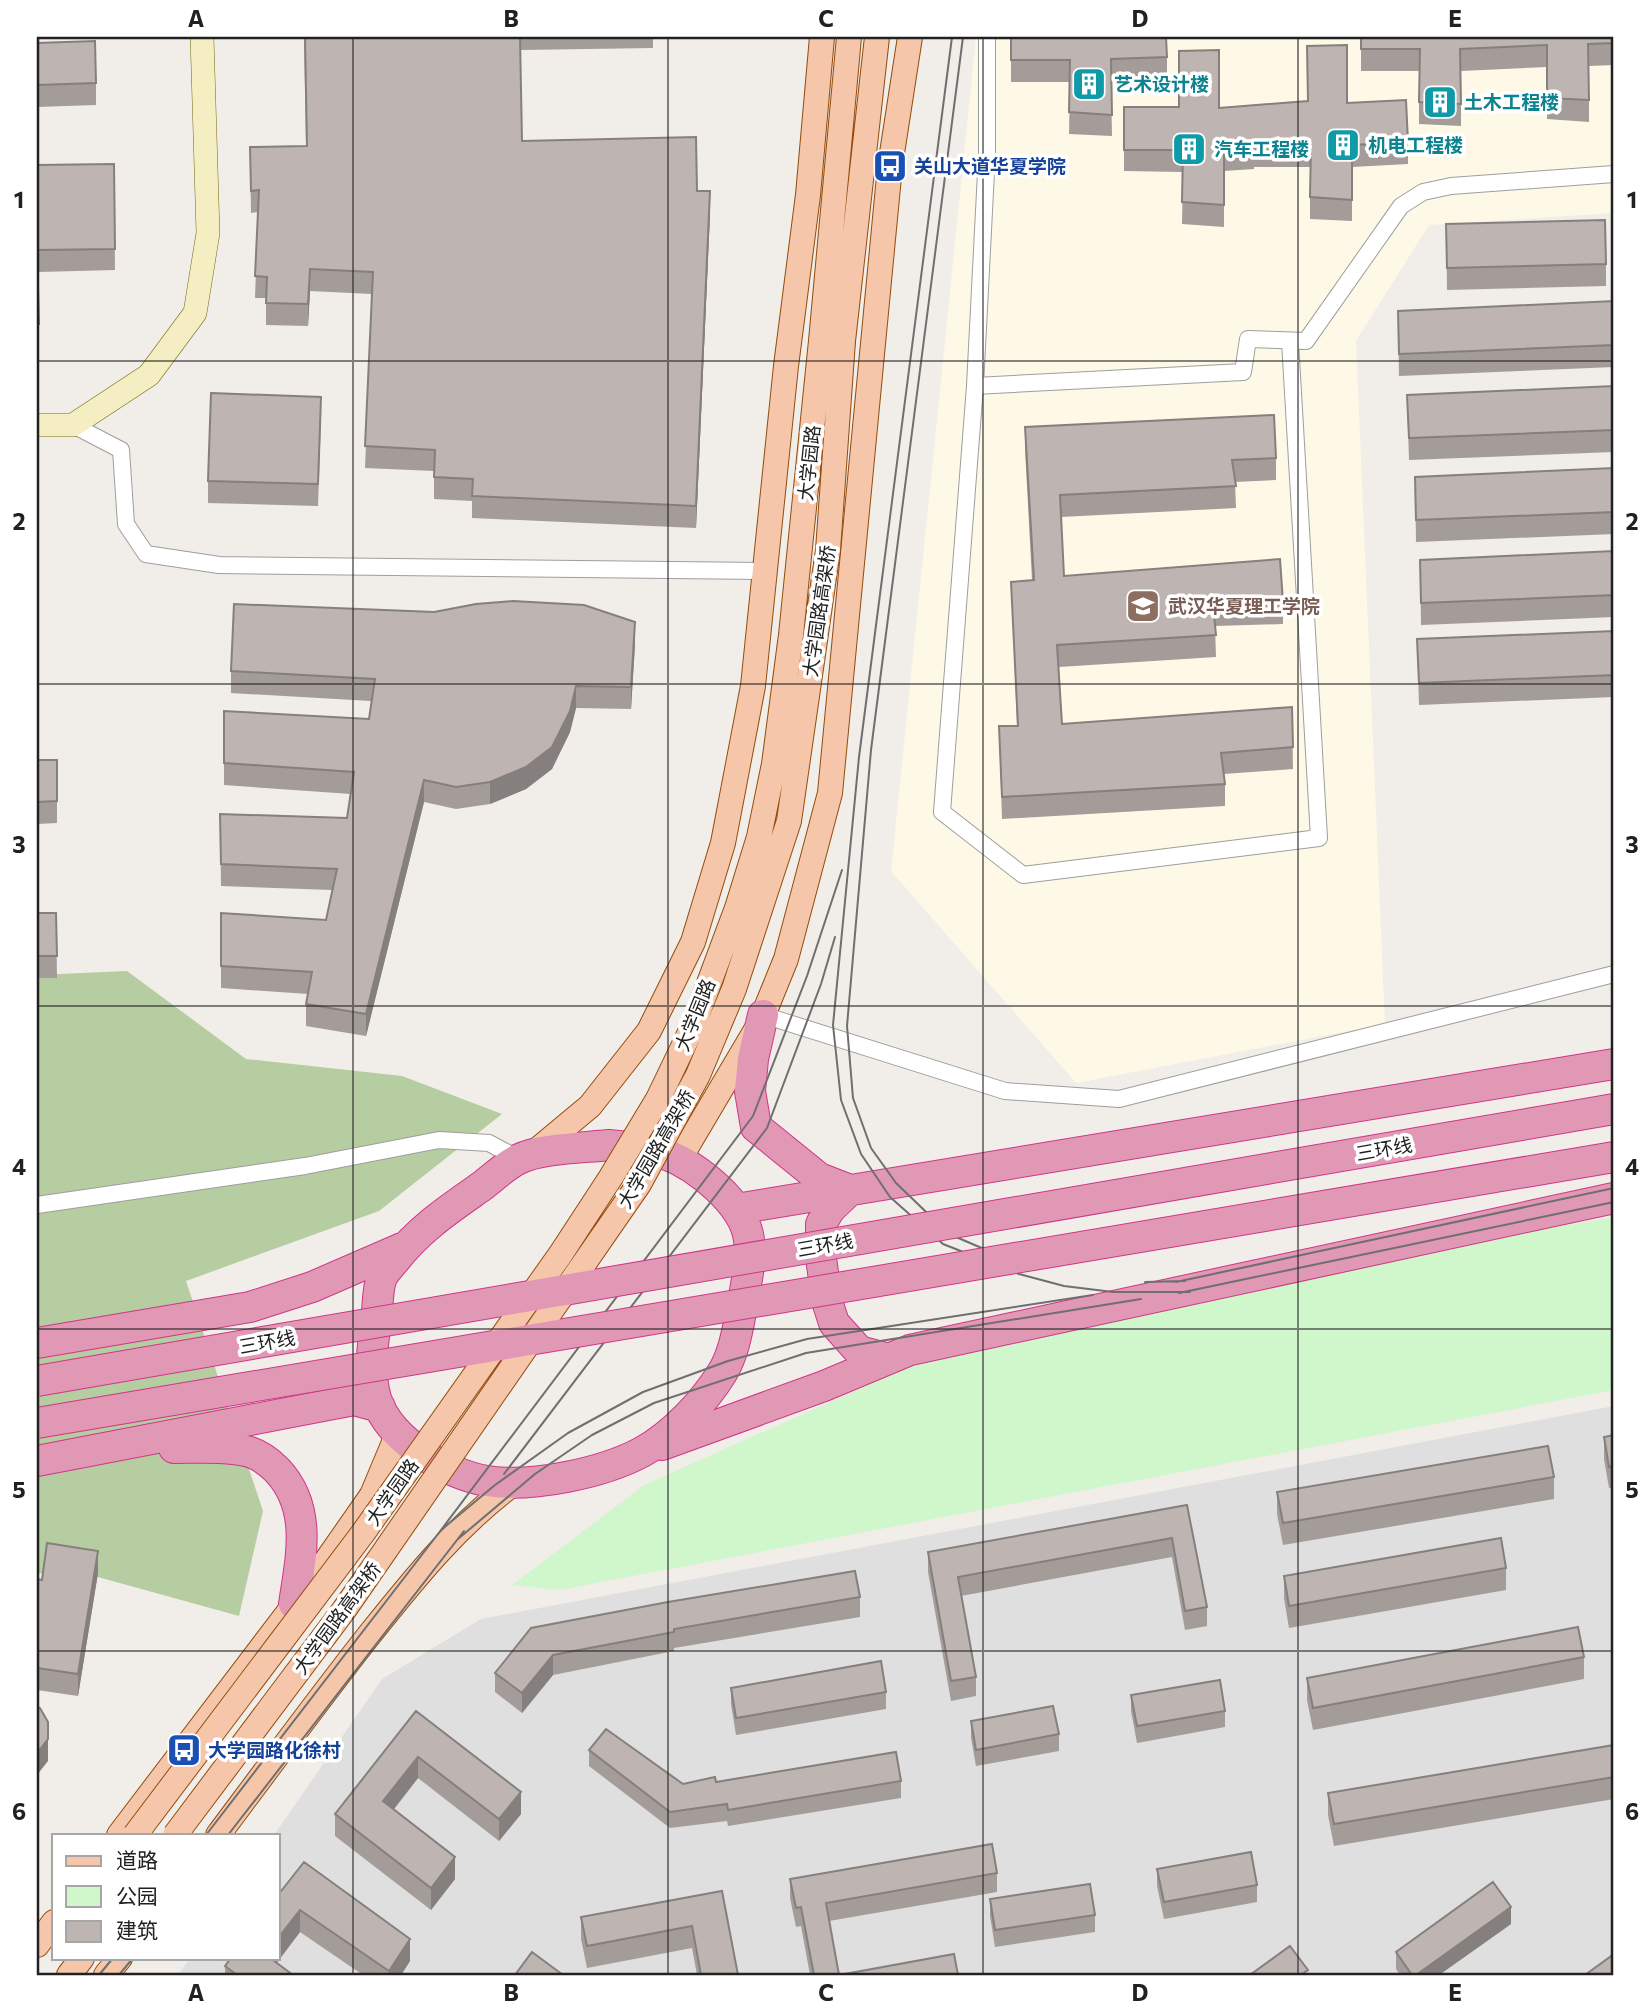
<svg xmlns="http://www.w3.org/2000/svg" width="1651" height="2012" font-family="Commissioner,'Noto Sans SC',sans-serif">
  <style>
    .residential { fill: #dfdfdf }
    .education { fill: #fdf9e6 }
    .forest { fill: #b6cda1 }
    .park { fill: #d0f6cb }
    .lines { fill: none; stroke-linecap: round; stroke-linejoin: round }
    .street-casing { stroke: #9e9e9e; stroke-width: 18 }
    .secondary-casing { stroke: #736b0e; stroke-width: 24 }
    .primary-casing { stroke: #934c0c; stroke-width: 26 }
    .highway-casing { stroke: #cf3688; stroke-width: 32 }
    .street { stroke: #fff; stroke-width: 16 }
    .secondary { stroke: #f5eec2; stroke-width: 23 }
    .primary { stroke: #f5c6aa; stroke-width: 24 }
    .highway { stroke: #e198b4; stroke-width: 30 }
    .tram { stroke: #6f6f6f; stroke-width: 2 }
    .primary-bridge-casing { stroke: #934c0c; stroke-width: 26; stroke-linecap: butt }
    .highway-bridge-casing { stroke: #cf3688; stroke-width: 32; stroke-linecap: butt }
    .primary-bridge { stroke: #f5c6aa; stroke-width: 24 }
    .highway-bridge { stroke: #e198b4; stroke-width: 30 }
    .wall { fill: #a39c99 }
    .shaded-wall { fill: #857f7d }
    .building { fill: #beb5b2; stroke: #857f7d; stroke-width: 2 }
    .grid { fill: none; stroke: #212121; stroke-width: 2; stroke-opacity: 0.55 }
    .labels { text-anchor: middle; stroke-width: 7; stroke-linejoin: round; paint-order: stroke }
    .culture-label { font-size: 19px; font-weight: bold; fill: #0d838f; stroke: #fff; text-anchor: start }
    .transit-label { font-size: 19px; font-weight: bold; fill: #164399; stroke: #fff; text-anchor: start }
    .street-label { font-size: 19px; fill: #212121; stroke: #fff }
    .education-label { font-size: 19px; font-weight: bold; fill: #785e54; stroke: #fff; text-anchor: start }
    .neatline { fill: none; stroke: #212121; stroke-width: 2.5 }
    .grid-label { font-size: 23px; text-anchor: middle; font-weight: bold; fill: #212121 }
  </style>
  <rect width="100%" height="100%" fill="#f1ede9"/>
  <path class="residential" d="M1614 1406V1975H178L190 1958H278V1835H274L382 1679 481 1619Z"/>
  <path class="education" d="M976 37H1614V213L1429 225 1356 341 1385 1024 1076 1083 891 871Z"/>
  <path class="forest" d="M127 971 246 1059 402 1076 502 1114 379 1211 186 1281 263 1511 239 1616 69 1569 37 1574V975Z"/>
  <path class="park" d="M1614 1217V1390L559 1590 512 1585 644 1485 866 1386 899 1338Z"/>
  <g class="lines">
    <g class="street-casing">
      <path id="street" d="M987 37V153L975 386 1243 372 1248 339 1306 341 1401 206 1423 192 1451 186 1614 174
        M975 386 942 812 1023 875 1319 838 1290 341
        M73 425 121 450 126 524 146 554 219 565 766 571
        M763 1015 1005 1091 1119 1099 1614 974
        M37 1205 305 1166 439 1140 489 1143 519 1159"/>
    </g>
    <g class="secondary-casing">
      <path id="secondary" d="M37 425H73L149 375 195 313 208 233 202 37"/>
    </g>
    <g class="primary-casing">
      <path id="primary" d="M821 341 849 37
        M843 341 877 37
        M530 1156 590 1106 649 1031 693 942 723 843 753 686 786 366 808 195 822 37
        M679 1160 760 1023 786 959 830 793 890 166 910 37
        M119 1835 310 1584 372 1495 398 1433
        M218 1835C268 1768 318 1700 370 1634 414 1579 457 1525 514 1483
        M37 1945 54 1922
        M69 1975 82 1958
        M106 1975 120 1958"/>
    </g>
    <g class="highway-casing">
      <path id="highway" d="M763 1015 753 1059 750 1091 756 1127 819 1178 850 1190 830 1209 821 1224V1258L827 1301 834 1323 859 1351 889 1359
        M609 1145C628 1147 647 1148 665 1154 697 1166 745 1204 749 1240 752 1259 746 1283 743 1302 738 1326 735 1352 722 1373 704 1402 673 1435 642 1452 603 1473 531 1488 487 1481 444 1474 382 1436 374 1390 369 1368 373 1343 376 1322 378 1308 377 1289 382 1277 385 1271 392 1264 396 1259 420 1228 451 1208 482 1186 494 1177 506 1165 519 1159 542 1148 583 1148 609 1145Z
        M736 1209 1614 1064
        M37 1343 250 1307 312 1287 402 1248
        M662 1445 824 1386 910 1350 1614 1198
        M174 1448C198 1448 226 1446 250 1452 259 1455 270 1463 277 1470 313 1508 301 1557 294 1604
        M37 1461 354 1400 380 1407"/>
    </g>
    <use href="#street" class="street"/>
    <use href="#secondary" class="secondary"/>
    <use href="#primary" class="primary"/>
    <use href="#highway" class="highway"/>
    <path class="tram" d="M952 37 859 757 833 1025 841 1100 861 1154 890 1197 943 1244 1019 1274 1064 1286 1113 1292H1190
      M963 37 871 750 847 1026 853 1098 871 1148 896 1183 949 1234 998 1255
      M1145 1282 1185 1281
      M1176 1282 1614 1188
      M1179 1293 1614 1202
      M504 1474 767 1128 821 984 835 937
      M441 1530 495 1485 568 1433 643 1392 728 1361 807 1339 1093 1295
      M458 1539 535 1474 592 1435 654 1403 806 1353 1141 1299
      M206 1835 441 1530 753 1116 807 976 842 870
      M228 1835 464 1531
      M99 1975 113 1958
      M119 1975 133 1958"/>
    <g class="primary-bridge-casing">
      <path id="primary-bridge" d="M135 1835 363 1533 560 1255 611 1177 658 1099 693 1026 737 908 759 837 774 764 791 635 821 341
        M175 1835 344 1610 639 1184 698 1075 734 989 789 821 828 550 843 341"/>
    </g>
    <g class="highway-bridge-casing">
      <path id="highway-bridge" d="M37 1381 1614 1109
        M37 1423 1614 1157"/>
    </g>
    <use href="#primary-bridge" class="primary-bridge"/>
    <use href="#highway-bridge" class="highway-bridge"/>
  </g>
  <path class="wall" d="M304 37H653V48L520 50 522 141 697 191 710 213 696 528 472 518V501L434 499V471L365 468 372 294 310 291 308 326 266 325V298H255L258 212 251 213 250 147 306 146Z
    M1011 37 1167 57V79L1111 81 1112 136 1069 134 1070 82H1011Z
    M1361 37H1614V65L1589 66V122L1547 119V67L1461 71V126L1419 124V71H1361Z
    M37 43 96 83V105L37 107Z
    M1347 103 1408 142V164L1352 167V221L1310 219V167H1254V169L1224 171V227L1182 224 1183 172 1124 171V107L1219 108Z
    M114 164 115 270 38 272 39 346H37V165Z
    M1446 224 1606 264V286L1447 290Z
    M1614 301V367L1399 376 1398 311Z
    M1614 386V452L1409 460 1407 395Z
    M321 419 318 506 208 503V481Z
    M1025 427 1276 458V480L1235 482 1236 508 1061 517 1064 576 1283 602V624L1215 626 1216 657 1059 667 1062 724 1292 707 1293 769 1224 774 1225 784V806L1002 819 999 726H1017L1011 582 1032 580 1025 449Z
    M1614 468V534L1416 542 1415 477Z
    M1614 551V617L1421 625 1420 560Z
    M1614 631V697L1419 705 1417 639Z
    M635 644 631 709 576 708 570 732 552 769 526 789 490 804 456 809 424 802 366 1036 306 1026V1004L308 994 221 988V913L326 920 332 890 221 886 220 814 347 818 351 794 224 785V711L369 719 371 701 231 693V671Z
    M37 760H57V823L37 824Z
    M37 913H56L57 978H37Z
    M1614 1435V1488H1609L1604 1459V1437Z
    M1554 1477V1499L1283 1545 1277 1514V1492Z
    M1187 1505 1207 1607V1626L1185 1630 1172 1557 961 1596 976 1677V1696L951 1701 928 1572V1552Z
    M1506 1568V1590L1289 1628 1284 1598V1576Z
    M98 1573 78 1696 37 1690V1579L42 1580Z
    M860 1597V1617L674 1648V1651L553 1675 522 1713 495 1692V1673L531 1628Z
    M1584 1657V1679L1313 1730 1307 1700V1678Z
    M731 1688 886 1692V1709L736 1735 731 1704Z
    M1131 1695 1225 1711V1727L1137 1743 1131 1711Z
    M416 1711 521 1814 499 1841 418 1778 394 1809 455 1879 431 1910 335 1836V1814Z
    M971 1721 1059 1734V1751L976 1766 971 1738Z
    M1614 1745V1799L1334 1846 1328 1815V1793Z
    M589 1750 683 1784 716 1782 901 1781V1798L728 1826 727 1821 670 1828 589 1766Z
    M1157 1869 1257 1885V1902L1164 1919 1157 1886Z
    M997 1873V1892L829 1921 839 1975H958H810L801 1926 796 1927 790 1898V1879Z
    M722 1891 738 1975H697L692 1948 587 1968 581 1939V1917Z
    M278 1895 410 1961 401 1975H363L300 1932 277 1963 293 1975H225V1966Z
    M990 1899 1095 1915V1932L995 1947 990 1916Z
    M1511 1924 1439 1975H1400L1396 1969V1952Z"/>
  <path class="shaded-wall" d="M710 191V213L696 528V506Z
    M310 269V291L308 326V304Z
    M635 622V644L631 709V687Z
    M576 686V708L570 732 552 769 526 789 490 804V782Z
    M424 780V802L366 1036V1014Z
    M98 1551V1573L78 1696V1674Z
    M553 1655V1675L522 1713V1693Z
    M48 1722V1761L37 1775V1753Z
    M418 1757V1778L383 1823V1801Z
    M521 1792V1814L499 1841V1819Z
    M455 1857V1879L431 1910V1888Z
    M1511 1907V1924L1439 1975H1416Z
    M300 1910V1932L267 1975 266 1958H278V1938Z
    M410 1939V1961L401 1975H389V1971Z"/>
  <path class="building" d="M305 37H520L522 141 696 137 697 191H710L696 506 472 496 473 479 434 477 435 450 365 446 373 272 310 269 308 304 266 303 267 277 255 276 259 190 251 191 250 147 307 146Z
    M1011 37H1166L1167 57 1111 59 1112 115 1069 112 1070 60H1011Z
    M1361 37H1614V43L1588 44 1589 100 1547 98V45L1460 49 1461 104 1419 102 1420 49H1361Z
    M95 41 96 83 37 85V43Z
    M1347 45V103L1406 100 1408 142 1352 145V200L1310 197 1311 145H1254V147L1224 149V205L1182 202 1183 150H1124V107H1179V51L1219 50V108L1308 101 1307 46Z
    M114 164 115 249 37 250 39 324H37V165Z
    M1605 220 1606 264 1447 268 1446 224Z
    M1614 301V345L1399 354 1398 311Z
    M1614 386V430L1409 438 1407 395Z
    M211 393 321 397 318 484 208 481Z
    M1274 415 1276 458 1232 460 1236 486 1060 495 1064 576 1280 559 1283 602 1213 605 1216 635 1057 645 1062 724 1292 707 1293 747 1221 753 1225 784 1002 797 999 726H1018L1011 582 1034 580 1025 427Z
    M1614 468V512L1416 520 1415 477Z
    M1614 551V595L1421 603 1420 560Z
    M513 601 584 605 635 622 631 687 576 686 570 711 552 747 526 767 490 782 456 787 424 780 366 1014 306 1004 312 972 221 966V913L326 920 337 869 221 864 220 814 347 818 354 772 224 763V711L369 719 375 679 231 671 234 604 434 612 476 604Z
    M1614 631V675L1419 683 1417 639Z
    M37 760H57V801L37 802Z
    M37 913H56L57 956H37Z
    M1614 1435V1466L1609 1467 1604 1437Z
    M1548 1446 1554 1477 1283 1523 1277 1492Z
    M1187 1505 1207 1607 1185 1611 1172 1538 958 1577 976 1677 951 1681 928 1552Z
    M1501 1538 1506 1568 1289 1606 1284 1576Z
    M47 1543 98 1551 78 1674 37 1668V1579L42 1580Z
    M855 1571 860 1597 674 1629V1632L553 1655 522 1693 495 1673 531 1628 668 1602Z
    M1578 1627 1584 1657 1313 1708 1307 1678Z
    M881 1661 886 1692 736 1718 731 1688Z
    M1220 1680 1225 1711 1137 1726 1131 1695Z
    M1053 1706 1059 1734 976 1750 971 1721Z
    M37 1707 40 1708 48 1722V1739L37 1753Z
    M416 1711 521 1792 499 1819 418 1757 383 1801 455 1857 431 1888 335 1814Z
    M606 1729 683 1784 715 1777 716 1782 896 1752 901 1781 728 1810 727 1804 670 1812 589 1750Z
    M1614 1745V1777L1334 1824 1328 1793Z
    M992 1844 997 1873 826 1903 839 1975 954 1954 958 1975H814L801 1907 796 1908 790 1879Z
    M1251 1852 1257 1885 1164 1902 1157 1869Z
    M304 1862 410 1939 389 1971 300 1910 278 1938V1895Z
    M1493 1882 1511 1907 1416 1975H1412L1396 1952Z
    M1090 1884 1095 1915 995 1930 990 1899Z
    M722 1891 738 1975H701L692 1926 587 1946 581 1917Z
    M1290 1946 1308 1970 1301 1975H1250Z
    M532 1952 563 1975H515Z
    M1614 1954V1975H1585Z
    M231 1958H270L293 1975H237L225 1966Z"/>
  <path class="grid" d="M353 37V1975M668 37V1975M983 37V1975M1298 37V1975M37 361H1614M37 684H1614M37 1006H1614M37 1329H1614M37 1651H1614"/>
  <defs>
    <g id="building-square" transform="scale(1.75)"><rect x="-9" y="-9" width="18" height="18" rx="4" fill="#0f9aa8" stroke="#fff"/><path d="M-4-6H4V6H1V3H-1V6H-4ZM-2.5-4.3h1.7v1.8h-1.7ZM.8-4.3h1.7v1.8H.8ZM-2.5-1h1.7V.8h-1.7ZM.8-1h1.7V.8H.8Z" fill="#fff"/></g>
    <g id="bus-square" transform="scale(1.75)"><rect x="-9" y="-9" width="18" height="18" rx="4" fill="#1a4fb4" stroke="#fff"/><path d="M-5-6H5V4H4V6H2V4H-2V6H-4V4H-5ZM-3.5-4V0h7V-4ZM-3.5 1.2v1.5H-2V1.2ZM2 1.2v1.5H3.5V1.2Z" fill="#fff"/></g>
    <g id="university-square" transform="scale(1.75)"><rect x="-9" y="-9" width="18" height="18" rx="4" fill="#8d6e63" stroke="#fff"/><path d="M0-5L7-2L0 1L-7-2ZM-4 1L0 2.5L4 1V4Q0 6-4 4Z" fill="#fff"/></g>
  </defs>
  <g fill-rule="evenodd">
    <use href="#building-square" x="1089" y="84"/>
    <use href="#building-square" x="1440" y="102"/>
    <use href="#building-square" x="1343" y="145"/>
    <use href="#building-square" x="1189" y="149"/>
    <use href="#bus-square" x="890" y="166"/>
    <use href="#university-square" x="1143" y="606"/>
    <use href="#bus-square" x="184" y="1750"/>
  </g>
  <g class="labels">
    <g class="culture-label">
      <text x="1114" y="91">艺术设计楼</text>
      <text x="1464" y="109">土木工程楼</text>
      <text x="1368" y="152">机电工程楼</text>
      <text x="1214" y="156">汽车工程楼</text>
    </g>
    <g class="transit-label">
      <text x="914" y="173">关山大道华夏学院</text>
      <text x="208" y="1757">大学园路化徐村</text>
    </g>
    <g class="street-label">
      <text transform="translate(809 463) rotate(-84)" y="7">大学园路</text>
      <text transform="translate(819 611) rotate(-82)" y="7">大学园路高架桥</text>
      <text transform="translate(695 1015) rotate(-68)" y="7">大学园路</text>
      <text transform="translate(656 1149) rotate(-60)" y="7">大学园路高架桥</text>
      <text transform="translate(1384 1149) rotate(-10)" y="7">三环线</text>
      <text transform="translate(825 1245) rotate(-10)" y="7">三环线</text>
      <text transform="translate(267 1342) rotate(-10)" y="7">三环线</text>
      <text transform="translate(392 1492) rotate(-55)" y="7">大学园路</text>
      <text transform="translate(337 1618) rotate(-54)" y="7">大学园路高架桥</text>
    </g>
    <g class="education-label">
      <text x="1168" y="613">武汉华夏理工学院</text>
    </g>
  </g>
  <rect width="1651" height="2012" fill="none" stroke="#ffffff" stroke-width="77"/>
  <rect x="52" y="1834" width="228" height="126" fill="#ffffff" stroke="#a6a6a6" stroke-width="2"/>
  <rect x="66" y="1856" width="35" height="10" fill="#f5c6aa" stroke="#a6a6a6" stroke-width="2"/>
  <text x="116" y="1868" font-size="21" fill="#212121">道路</text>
  <rect x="66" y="1886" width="35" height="21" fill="#d0f6cb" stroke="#a6a6a6" stroke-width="2"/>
  <text x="116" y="1904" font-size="21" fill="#212121">公园</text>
  <rect x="66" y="1921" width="35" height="21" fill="#beb5b2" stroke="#a6a6a6" stroke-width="2"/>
  <text x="116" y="1938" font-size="21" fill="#212121">建筑</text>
  <rect x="38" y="38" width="1574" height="1936" class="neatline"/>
  <g class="grid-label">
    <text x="196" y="27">A</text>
    <text x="511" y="27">B</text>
    <text x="826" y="27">C</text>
    <text x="1140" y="27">D</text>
    <text x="1455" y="27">E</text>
    <text x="19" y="208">1</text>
    <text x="1632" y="208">1</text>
    <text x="19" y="530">2</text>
    <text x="1632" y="530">2</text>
    <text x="19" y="853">3</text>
    <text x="1632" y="853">3</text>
    <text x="19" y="1175">4</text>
    <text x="1632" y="1175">4</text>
    <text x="19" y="1498">5</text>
    <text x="1632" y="1498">5</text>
    <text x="19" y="1820">6</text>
    <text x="1632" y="1820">6</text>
    <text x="196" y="2001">A</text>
    <text x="511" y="2001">B</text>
    <text x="826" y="2001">C</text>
    <text x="1140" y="2001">D</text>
    <text x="1455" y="2001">E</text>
  </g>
</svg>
